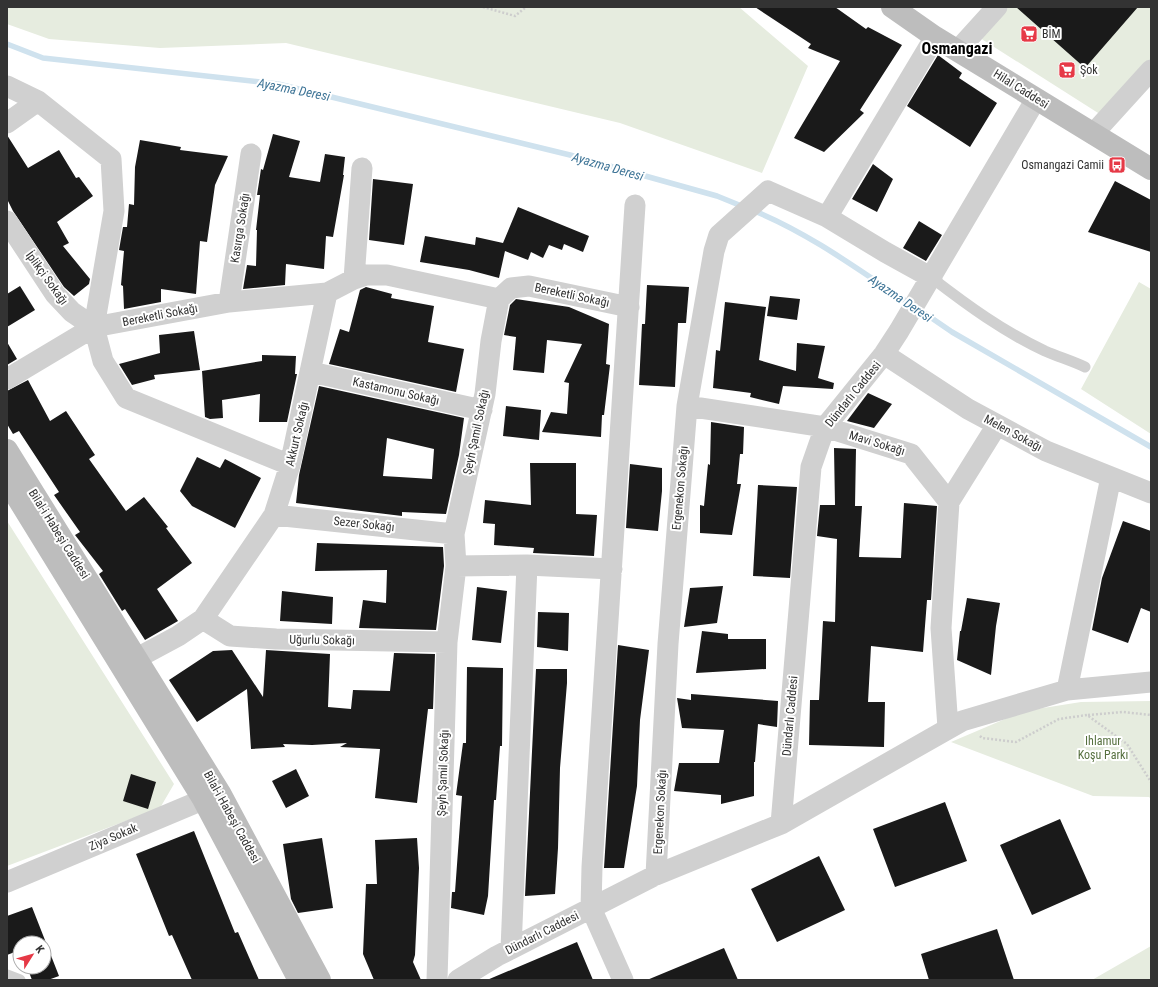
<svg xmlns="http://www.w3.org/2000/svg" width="1158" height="987" font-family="'Roboto Condensed',sans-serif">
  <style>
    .green { fill: #e6ecdf }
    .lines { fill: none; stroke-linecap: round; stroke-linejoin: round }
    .stream { stroke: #cfe2ee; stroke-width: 5.5 }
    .building { fill: #1a1a1a; fill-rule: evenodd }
    .path { stroke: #cdcdcd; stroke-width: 2.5; stroke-dasharray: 2 2; stroke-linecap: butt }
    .lane { stroke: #d0d0d0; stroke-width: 11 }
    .street { stroke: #d0d0d0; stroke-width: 21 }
    .secondary { stroke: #bdbdbd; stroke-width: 22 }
    .labels { text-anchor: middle; stroke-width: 4; stroke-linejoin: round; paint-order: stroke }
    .poi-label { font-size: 12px; fill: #333; stroke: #fff; text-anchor: start }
    .street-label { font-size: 12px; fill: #333; stroke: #fff }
    .park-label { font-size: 12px; fill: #56703f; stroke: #fff }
    .water-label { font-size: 13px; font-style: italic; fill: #3f7597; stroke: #fff }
    .district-label { font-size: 16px; font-weight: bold; fill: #000; stroke: #fff }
  </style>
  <rect width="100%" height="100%" fill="#fff"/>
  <path class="green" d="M7 7H739L808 66 762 173 620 123 286 43 160 48 49 39 7 24Z
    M1008 7H1151V64L1106 118 980 38Z
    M1139 282 1151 289V434L1081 389Z
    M7 521 174 784 160 808 7 866Z
    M1151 701V799L1149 797 1093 796 951 742 1024 711 1081 702Z
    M1151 946V980H1092Z"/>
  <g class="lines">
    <path class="stream" d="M7 44 43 58 278 84 570 155 717 196 744 207
      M752 210C809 233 859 270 910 304
      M917 308 952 332 1151 447"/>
  </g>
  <path class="building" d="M755 7H835L866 29 868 27 902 45 860 110 864 113 824 152 794 138 840 61 808 48 811 44Z
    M1016 7H1138L1085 68Z
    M938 55 962 73 959 78 997 103 970 147 907 106Z
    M273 134 300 141 289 177 320 182 325 154 345 157 343 175H344L333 237 326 236 324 269 286 264 285 285 243 289 247 265 256 266 257 230H256L260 195H257L261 169 263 170Z
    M7 135 28 168 59 150 76 178 79 177 93 196 57 222 69 243 63 246 90 279 89 284 74 296 64 287 13 211 7 199Z
    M140 140 181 147 180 150 228 156 215 185 207 242 200 241 196 294 161 289V302L124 309 123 286 121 285 124 251 119 250 123 227H127L129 204 134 205 135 167Z
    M873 164 893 179 877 212 852 199Z
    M373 179 413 184 404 245 369 240Z
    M1115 181 1151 200V252L1088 232Z
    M518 207 589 236 583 252 564 244 562 250 549 245 543 258 531 252 528 260 505 251 499 278 469 270 420 262 425 236 475 245 476 237 503 243Z
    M919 221 942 235 926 261 903 248Z
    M647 285 689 287 686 323H678L675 387 639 385 642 324H645Z
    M20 286 35 310 7 327V294Z
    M366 287 392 294 391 298 434 306 428 342 464 349 456 392 329 364 340 329 349 332 360 290Z
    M770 296 800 299 797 320 767 316Z
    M516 299 569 307 609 324 606 364 610 365 604 415H602L601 437 542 432 551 412 567 414 569 383 564 382 582 344 547 340 544 373 513 370 516 337 504 335 510 305Z
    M725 302 766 307 759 360 796 371 797 343 825 346 818 378 834 383 833 389 783 386 779 404 750 397 751 393 713 388 716 350 720 351Z
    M194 331 200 370 154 375 155 379 132 385 119 364 160 353 159 335Z
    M7 342 17 359 7 365Z
    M262 355 296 356 295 374H297L287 422H259L260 394 222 400 223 418 210 419 205 417 202 371 262 361Z
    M28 380 50 421 66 411 95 455 89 459 126 511 144 497 168 527 166 528 192 563 157 589 178 621 145 640 125 609 122 611 99 574 103 571 75 535 80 532 54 495 59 492 19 431 13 434 7 424V391Z
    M319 386 464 418 459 455 446 514 402 512V516L296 503 299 475ZM387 438 434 449 432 479 383 476Z
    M868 393 892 404 874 428 847 421Z
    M506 406 541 410 539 440 503 436Z
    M711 422 744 427 743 454H740L737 484H741L732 535 700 533V505L704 506 708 464 710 465Z
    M834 448 856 449 855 506H862L859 557 901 558 904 503 937 506 931 600H927L923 652 871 646 868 702H885L884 747 809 745 810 700H819L823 621 835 622 837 539 817 536 820 505H835Z
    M197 457 220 468 225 459 261 478 235 528 192 506 180 491Z
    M530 463H576V514L597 515 594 556 533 553 534 548 494 545 495 524 483 523 485 500 531 505Z
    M630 464 662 468V491L658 531 626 528Z
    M758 485 797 487 790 578 753 576Z
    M1123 521 1151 531V612L1141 608 1128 643 1092 630 1102 578Z
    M317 543 443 547 444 566 436 630 359 628 363 600 386 603 387 570 315 571Z
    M723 586 717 623 684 627 690 588Z
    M477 587 507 591 501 643 472 640Z
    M282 591 333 597 332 624 280 621Z
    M967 598 1000 603 996 626 991 675 957 660 960 631H961Z
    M538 612 569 613 568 651 537 647Z
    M702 631 728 634V639H766V669L696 673Z
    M618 645 649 650 640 720 637 786 624 868H604Z
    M232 650 263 697 266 650 330 654 328 707 351 709 353 690 390 691 394 653 435 654 433 709H428L417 803 375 798 380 749 340 747 347 743 312 745 283 744 285 747 251 749 247 689 197 722 169 680 213 651Z
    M467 667 503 668 502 746H500L496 800H494L488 896 484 915 451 908 452 892H455L462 796 456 795 463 743H466Z
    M536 669H567V683L560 768 558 848 555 894 525 896Z
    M691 694 778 701 777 727 758 724 755 762H754V796L721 804V795L674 791 679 763H719L724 730 682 728 677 698 691 700Z
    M296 769 309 796 286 808 272 781Z
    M131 774 156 782 148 809 123 801Z
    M945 802 967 861 895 887 873 829Z
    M1060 819 1091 889 1032 915 1000 845Z
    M194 831 235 933 238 932 259 980H192L172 935 169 936 136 854Z
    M322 838 333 908 298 913 291 899 283 844Z
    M417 838 419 868 415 955 413 962 421 980H374L363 954 366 884H377L375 840Z
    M819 856 845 910 777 942 751 889Z
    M32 907 59 976 48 980H32L27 967H44V943H20V950L7 955V916Z
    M997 929 1014 980H929L921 954Z
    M577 942 593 980H487Z
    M724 948 738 980H647Z"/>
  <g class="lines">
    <path class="path" d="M483 7 515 16 526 7
      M1088 715 1123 712 1151 715
      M980 736 982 738 1016 742 1059 719 1087 715 1127 744 1151 782"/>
    <path class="lane" d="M932 278C967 305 1004 332 1045 351 1059 357 1072 361 1085 367
      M7 975 20 980"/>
    <path class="street" d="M958 50 997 7
      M7 86 38 101 111 159 114 211 94 327 103 361 126 398 290 465
      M7 123 38 101
      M1093 134 1151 70
      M7 221 55 294 72 312 94 327
      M932 278 885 252 827 217 935 37
      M354 279 366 275H387L499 299
      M499 299 511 288 529 286 629 307
      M229 302 251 154
      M884 354 968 409 1046 451 1151 493
      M311 372 482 410
      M7 379 94 327 229 302 327 293
      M687 406 825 427 911 454 949 502
      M1111 477 1067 690 1151 682
      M274 515 454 534
      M456 566 454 534 485 394 491 341 499 299
      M203 619 230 636 276 639 447 642
      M123 669 137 658 178 636 203 619 274 515 290 465 327 293 354 279 362 168
      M948 728 941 628 949 502 997 425
      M781 824 962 721 1067 690
      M656 875 668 644 687 406 714 251 719 235 768 191 827 217
      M7 882 219 793
      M511 949 527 565 612 569
      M437 980 447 642 456 566 527 565
      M458 980 497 956 656 875 781 824 811 467 825 427 884 354 899 331 1036 99
      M623 980 591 908 592 867 635 205"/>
    <path class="secondary" d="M892 7 935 37 1151 169
      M7 450 220 793 320 980
      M7 481 203 799 299 980"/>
  </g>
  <defs>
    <g id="supermarket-square" transform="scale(0.9)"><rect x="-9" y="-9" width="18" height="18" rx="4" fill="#e63946" stroke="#fff"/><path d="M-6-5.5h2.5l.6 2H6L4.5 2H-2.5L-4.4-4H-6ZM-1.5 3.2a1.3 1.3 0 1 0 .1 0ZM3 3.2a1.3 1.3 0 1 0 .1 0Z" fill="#fff"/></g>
    <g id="bus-square" transform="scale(0.9)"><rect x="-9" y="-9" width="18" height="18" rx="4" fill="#e63946" stroke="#fff"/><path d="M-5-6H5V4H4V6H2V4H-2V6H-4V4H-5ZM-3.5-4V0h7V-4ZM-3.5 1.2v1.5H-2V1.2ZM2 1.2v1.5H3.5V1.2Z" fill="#fff"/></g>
  </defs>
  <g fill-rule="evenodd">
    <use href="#supermarket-square" x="1029" y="34"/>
    <use href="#supermarket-square" x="1067" y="70"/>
    <use href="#bus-square" x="1117" y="165"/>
  </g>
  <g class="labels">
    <g class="poi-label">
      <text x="1042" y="38">BİM</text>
      <text x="1080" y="74">Şok</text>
      <text x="1104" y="169" text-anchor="end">Osmangazi Camii</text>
    </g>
    <g class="street-label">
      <text transform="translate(1021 89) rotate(32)" y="4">Hilal Caddesi</text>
      <text transform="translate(240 228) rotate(-81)" y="4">Kasırga Sokağı</text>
      <text transform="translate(47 278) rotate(54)" y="4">İplikçi Sokağı</text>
      <text transform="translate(572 295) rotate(12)" y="4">Bereketli Sokağı</text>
      <text transform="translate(160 315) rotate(-11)" y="4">Bereketli Sokağı</text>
      <text transform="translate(396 391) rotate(13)" y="4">Kastamonu Sokağı</text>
      <text transform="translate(853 394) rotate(-51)" y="4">Dündarlı Caddesi</text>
      <text transform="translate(476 432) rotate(-78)" y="4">Şeyh Şamil Sokağı</text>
      <text transform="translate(1013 433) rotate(28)" y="4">Melen Sokağı</text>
      <text transform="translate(297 434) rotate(-77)" y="4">Akkurt Sokağı</text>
      <text transform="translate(877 443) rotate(17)" y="4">Mavi Sokağı</text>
      <text transform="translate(680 488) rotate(-85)" y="4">Ergenekon Sokağı</text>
      <text transform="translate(364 524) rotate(6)" y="4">Sezer Sokağı</text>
      <text transform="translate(59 534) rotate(58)" y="4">Bilal-i Habeşi Caddesi</text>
      <text transform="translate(322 640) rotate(1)" y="4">Uğurlu Sokağı</text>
      <text transform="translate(790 716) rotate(-85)" y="4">Dündarlı Caddesi</text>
      <text transform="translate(443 773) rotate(-88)" y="4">Şeyh Şamil Sokağı</text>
      <text transform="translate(660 812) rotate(-87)" y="4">Ergenekon Sokağı</text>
      <text transform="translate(232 817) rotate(61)" y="4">Bilal-i Habeşi Caddesi</text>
      <text transform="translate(113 837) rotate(-23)" y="4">Ziya Sokak</text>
      <text transform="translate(542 933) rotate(-27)" y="4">Dündarlı Caddesi</text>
    </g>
    <g class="park-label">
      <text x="1103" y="745">Ihlamur<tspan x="1103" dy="14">Koşu Parkı</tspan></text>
    </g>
    <g class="water-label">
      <text transform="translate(294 89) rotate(11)" y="5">Ayazma Deresi</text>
      <text transform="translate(608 166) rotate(16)" y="5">Ayazma Deresi</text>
      <text transform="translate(901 298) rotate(34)" y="5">Ayazma Deresi</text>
    </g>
    <g class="district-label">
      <text x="957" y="54">Osmangazi</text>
    </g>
  </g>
  <rect width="1158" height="987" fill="none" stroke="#333333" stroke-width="16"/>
  <g transform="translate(32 955) rotate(53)"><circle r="19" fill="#ffffff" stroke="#adadad"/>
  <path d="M0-3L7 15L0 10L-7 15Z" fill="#e63946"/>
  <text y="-6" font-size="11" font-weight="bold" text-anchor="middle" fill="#333333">K</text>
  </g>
</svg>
